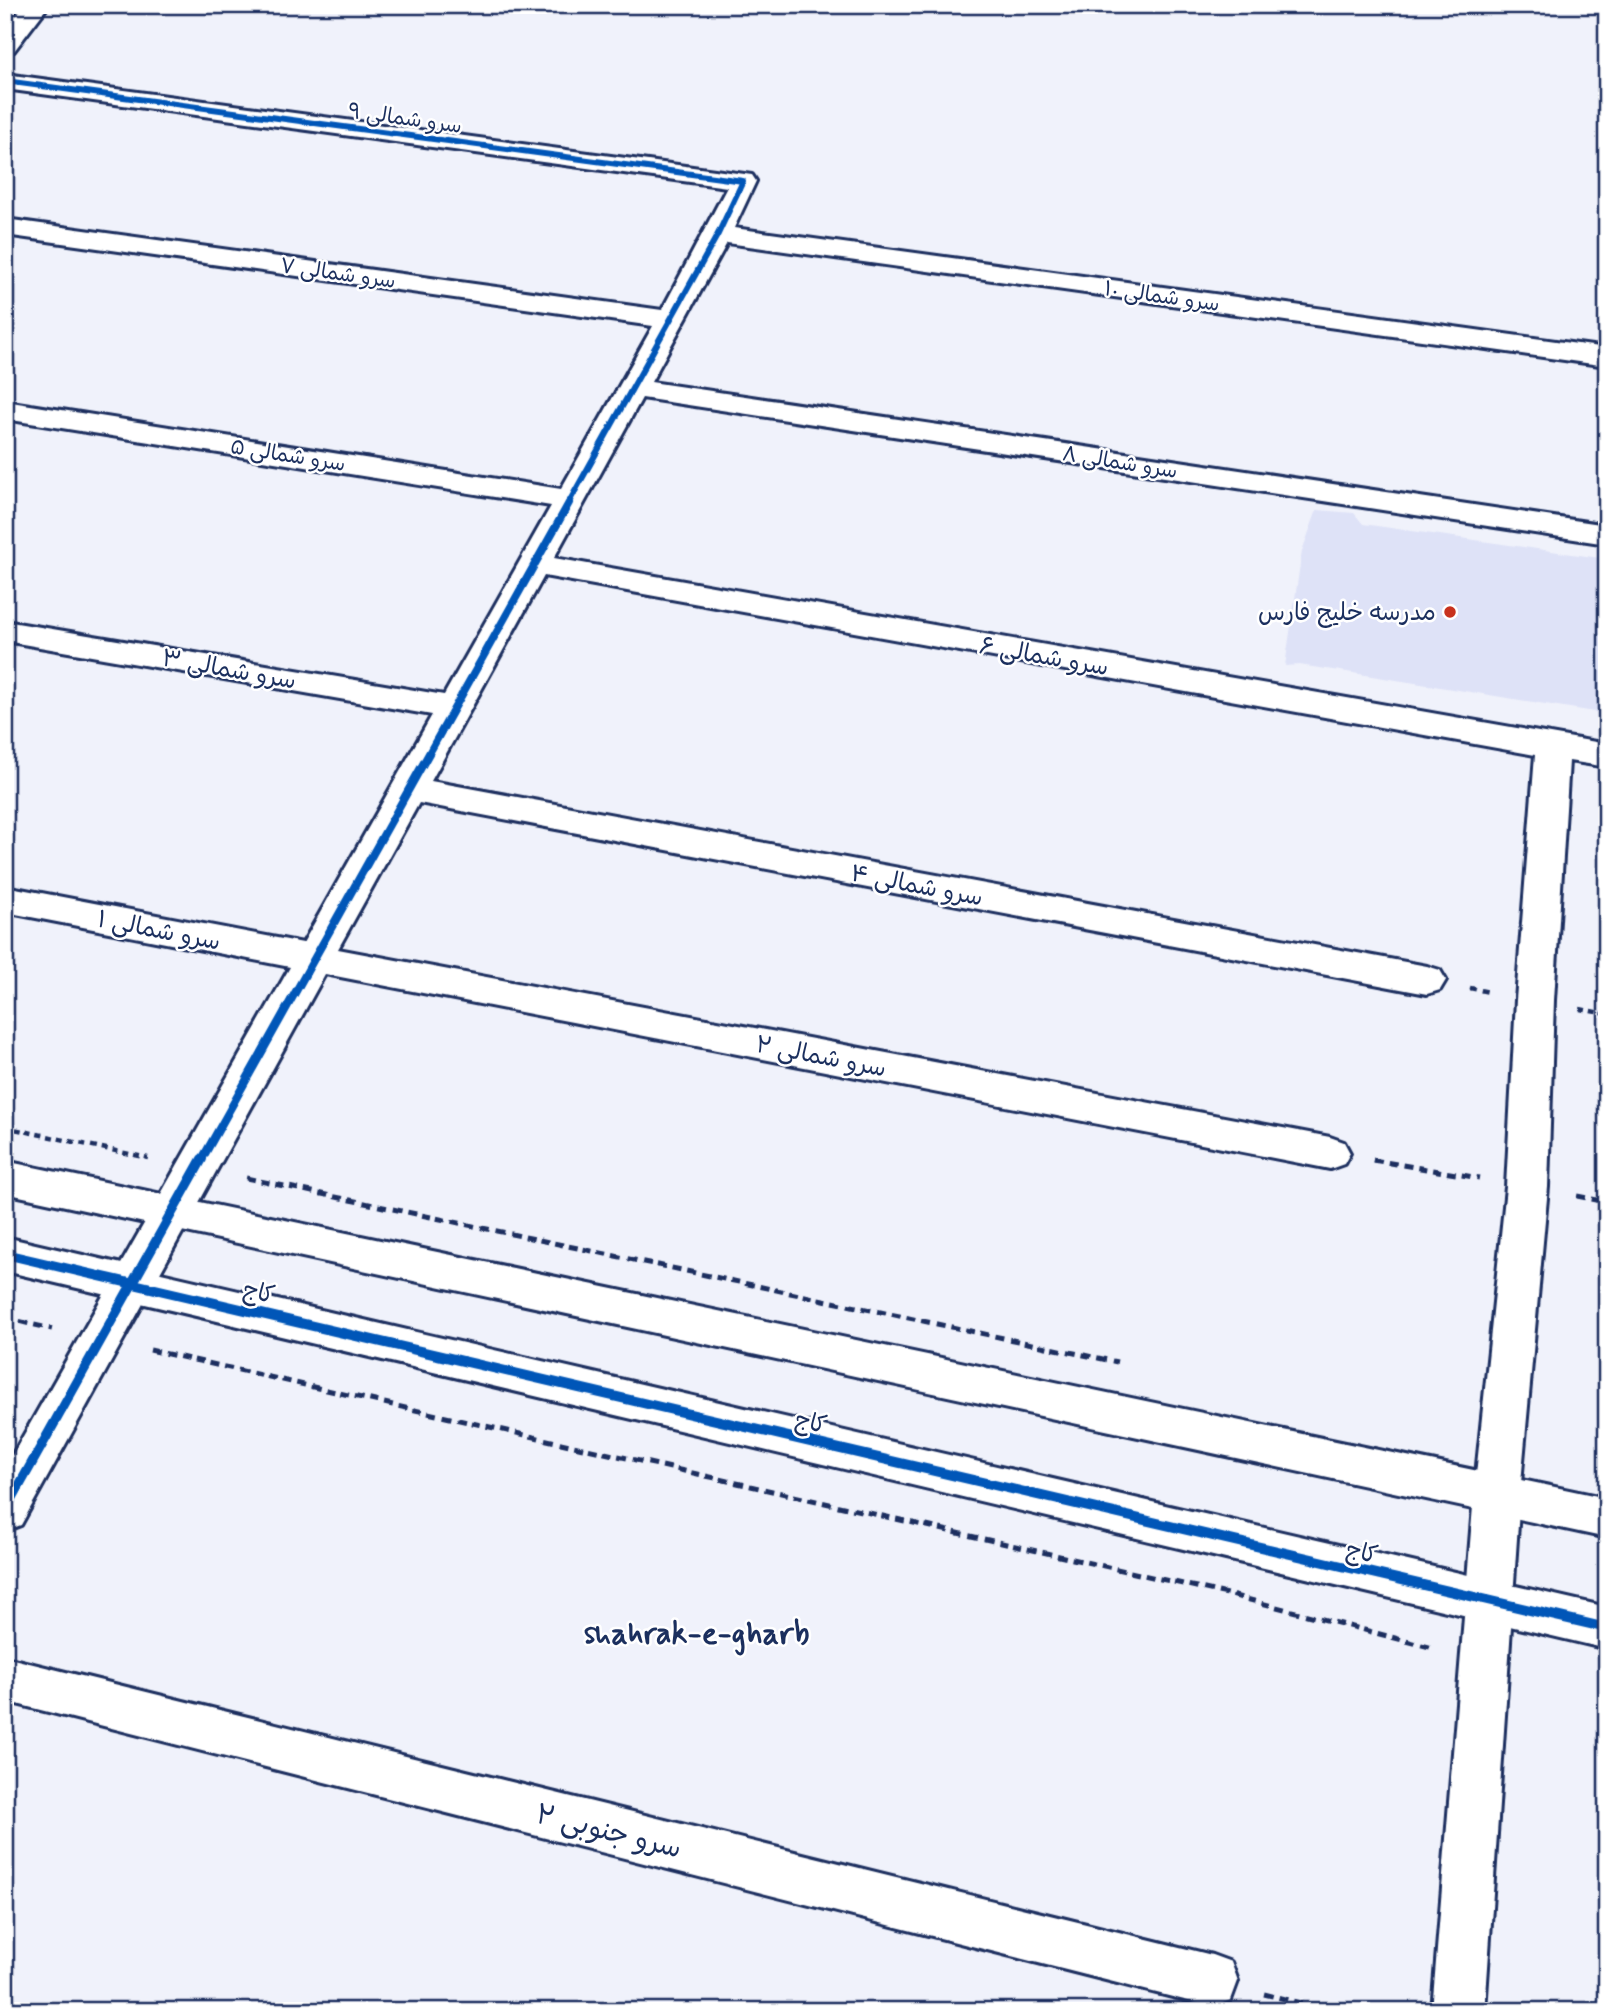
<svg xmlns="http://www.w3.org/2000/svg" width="1612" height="2016" font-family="Mynerve,'Playpen Sans Arabic',sans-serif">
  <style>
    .built { fill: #dee2f7 }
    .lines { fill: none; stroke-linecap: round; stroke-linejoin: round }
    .street-casing { stroke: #1b2f5e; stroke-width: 6 }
    .secondary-casing { stroke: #1b2f5e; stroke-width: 6 }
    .path-far1 { stroke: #1b2f5e; stroke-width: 4.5; stroke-dasharray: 6 5; stroke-linecap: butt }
    .path { stroke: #1b2f5e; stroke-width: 5; stroke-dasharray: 9 6; stroke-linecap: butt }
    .street { fill: #fff; fill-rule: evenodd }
    .secondary { fill: #fff; fill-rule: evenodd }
    .cycleway-far2-casing { stroke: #fff; stroke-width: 10 }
    .cycleway-far1-casing { stroke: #fff; stroke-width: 12 }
    .cycleway-casing { stroke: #fff; stroke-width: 15 }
    .cycleway-far2 { stroke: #0057b8; stroke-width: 6 }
    .cycleway-far1 { stroke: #0057b8; stroke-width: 8 }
    .cycleway { stroke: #0057b8; stroke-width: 10 }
    .poi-dot { fill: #c8321e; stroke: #fff; stroke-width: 2.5 }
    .labels { text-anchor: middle; stroke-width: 5; stroke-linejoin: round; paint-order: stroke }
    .far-street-label { font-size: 21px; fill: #1b2f5e; stroke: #fff }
    .poi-label { font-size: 24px; fill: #1b2f5e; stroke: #fff; text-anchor: end }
    .street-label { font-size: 24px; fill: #1b2f5e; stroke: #fff }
    .near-street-label { font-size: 28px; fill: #1b2f5e; stroke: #fff }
    .near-neighbourhood-label { font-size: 32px; font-weight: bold; fill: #1b2f5e; stroke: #fff }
  </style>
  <rect width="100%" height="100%" fill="#f0f2fb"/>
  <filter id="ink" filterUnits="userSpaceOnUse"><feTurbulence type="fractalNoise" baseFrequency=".0143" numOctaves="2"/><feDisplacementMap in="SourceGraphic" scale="14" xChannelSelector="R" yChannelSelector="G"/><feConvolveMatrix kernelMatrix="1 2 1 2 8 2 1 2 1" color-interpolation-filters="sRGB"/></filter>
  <g filter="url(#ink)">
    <path class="built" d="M1317 510 1354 513 1363 524 1607 559V714L1347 672 1299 665 1285 666 1302 551Z"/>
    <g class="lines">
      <g class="street-casing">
        <path id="street" d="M24 5H49L14 51 5 53V29Z
          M5 74 752 175 756 181 734 228 1607 348V366L727 243 651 382 1607 525V544L642 398 554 558 1607 744V767L1569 761 1554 1000 1548 1187 1520 1494 1485 2011H1432L1474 1494 1506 1187 1516 1000 1535 755 544 576 431 781 1427 966 1440 970 1446 980 1440 990 1427 994 419 803 338 949 1330 1137 1344 1142 1350 1153 1344 1164 1330 1169 325 974 21 1525 5 1531V1468L290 967 5 912V886L303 943 432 715 5 641V621L444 695 551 506 5 419V401L561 489 653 326 5 235V219L662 310 727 187 5 89Z
          M5 1657 1212 1955 1231 1962 1238 1981 1231 2000 1212 2007 5 1701Z"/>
      </g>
      <g class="secondary-casing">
        <path id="secondary" d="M5 1161 1607 1498V1538L5 1193Z
          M5 1237 1607 1607V1649L5 1271Z"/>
      </g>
      <path class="path-far1" d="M1470 988 1489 992
        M1580 1009 1607 1014
        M5 1127 148 1158
        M1373 1160 1377 1161"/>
      <path class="path" d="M1373 1160 1479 1178
        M246 1178 1117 1362
        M1577 1196 1607 1202
        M5 1318 52 1329
        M150 1350 1227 1594 1433 1648
        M1264 1994 1334 2011"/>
      <use href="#street" class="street"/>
      <use href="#secondary" class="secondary"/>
      <g class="cycleway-far2-casing">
        <path id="cycleway-far2" d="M5 81 743 181 718 234 568 504"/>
      </g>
      <g class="cycleway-far1-casing">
        <path id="cycleway-far1" d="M201 1161 569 503"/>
      </g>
      <g class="cycleway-casing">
        <path id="cycleway" d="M5 1254 1607 1628
          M5 1511 202 1159"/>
      </g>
      <use href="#cycleway-far2" class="cycleway-far2"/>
      <use href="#cycleway-far1" class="cycleway-far1"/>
      <use href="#cycleway" class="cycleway"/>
    </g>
  </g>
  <circle class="poi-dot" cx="1450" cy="612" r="7"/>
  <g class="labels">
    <g class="far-street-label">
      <text transform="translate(405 118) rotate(8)" y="7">سرو شمالی ۹</text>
      <text transform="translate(338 273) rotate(8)" y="7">سرو شمالی ۷</text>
      <text transform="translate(1162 296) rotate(8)" y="7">سرو شمالی ۱۰</text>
      <text transform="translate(288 455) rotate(9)" y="7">سرو شمالی ۵</text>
      <text transform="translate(1120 462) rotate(9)" y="7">سرو شمالی ۸</text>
    </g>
    <g class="poi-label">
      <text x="1436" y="620">مدرسه خلیج فارس</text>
    </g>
    <g class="street-label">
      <text transform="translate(1044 656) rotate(10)" y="8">سرو شمالی ۶</text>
      <text transform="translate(229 669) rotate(10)" y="8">سرو شمالی ۳</text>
      <text transform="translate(917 885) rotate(11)" y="8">سرو شمالی ۴</text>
      <text transform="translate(159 930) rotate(11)" y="8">سرو شمالی ۱</text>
      <text transform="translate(821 1056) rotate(11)" y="8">سرو شمالی ۲</text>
      <text transform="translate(259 1292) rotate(13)" y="8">کاج</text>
      <text transform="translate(811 1422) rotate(13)" y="8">کاج</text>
      <text transform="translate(1362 1552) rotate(13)" y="8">کاج</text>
    </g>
    <g class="near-street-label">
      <text transform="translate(609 1830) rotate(14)" y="10">سرو جنوبی ۲</text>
    </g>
    <g class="near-neighbourhood-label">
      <text x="697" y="1643">shahrak-e-gharb</text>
    </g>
  </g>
  <rect width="1612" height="2016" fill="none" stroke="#fff" stroke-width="28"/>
  <rect x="14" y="14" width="1584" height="1988" fill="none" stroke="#1b2f5e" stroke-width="2.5" filter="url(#ink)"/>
</svg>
